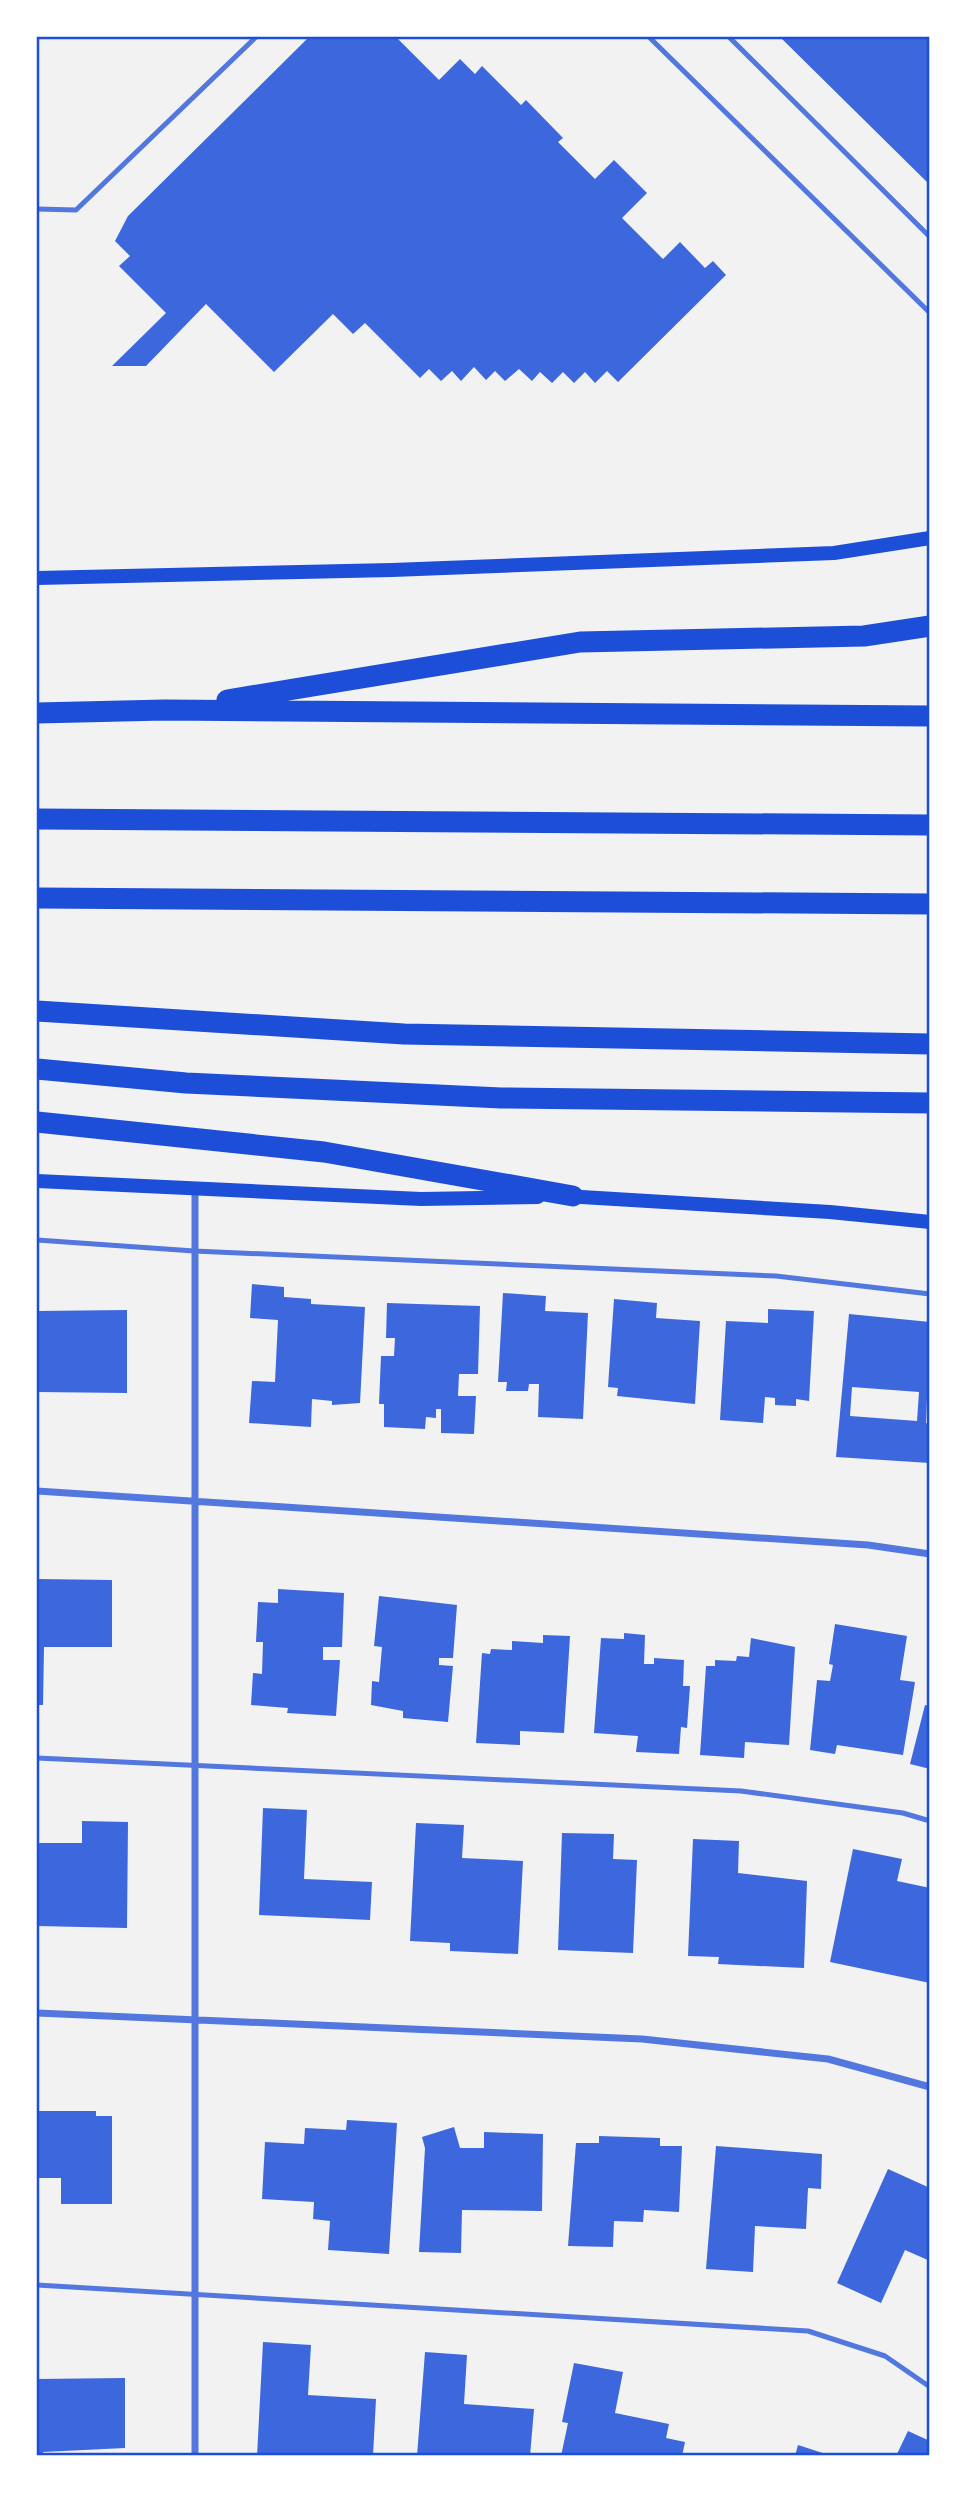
<svg xmlns="http://www.w3.org/2000/svg" width="967" height="2493" font-family="'PT Sans Narrow',sans-serif">
  <style>
    .building { fill: #3d67dc; fill-rule: evenodd }
    .lines { fill: none; stroke-linecap: round; stroke-linejoin: round }
    .service { stroke: #5277de; stroke-width: 5 }
    .minor { stroke: #5277de; stroke-width: 7 }
    .secondary { stroke: #1d4ed8; stroke-width: 14 }
    .motorway { stroke: #1d4ed8; stroke-width: 21 }
    .neatline { fill: none; stroke: #1d4ed8; stroke-width: 2.5 }
  </style>
  <rect width="100%" height="100%" fill="#f2f2f2"/>
  <path class="building" d="M309 37H396L439 80 460 59 475 74 482 66 521 105 526 100 563 138 558 142 595 179 614 160 647 193 622 218 663 259 680 242 705 268 713 261 726 275 618 382 607 371 595 383 585 372 574 383 563 372 552 383 540 372 532 381 519 369 505 381 495 371 486 380 474 367 461 381 452 371 441 381 429 369 420 378 365 323 353 334 333 314 274 372 206 304 146 366H112L166 313 119 266 130 256 115 241 128 216Z
    M780 37H930V185Z
    M252 1284 284 1287V1297L311 1299V1304L365 1307 360 1403 332 1405V1401L312 1399 311 1427 249 1423 252 1381 275 1382 278 1320 250 1318Z
    M503 1293 546 1296 545 1311 588 1313 583 1419 538 1417 539 1384H529L528 1391H506L507 1382H498Z
    M614 1299 657 1303 656 1318 700 1321 695 1404 617 1396 618 1388 608 1387Z
    M387 1303 480 1306 478 1374H459L458 1396H476L474 1434 441 1433V1409H436V1418L426 1417 425 1429 384 1427V1404H379L381 1356H394L395 1338H386Z
    M768 1309 814 1311 809 1401 796 1399V1406L775 1405V1398L765 1397 763 1423 720 1420 726 1321 768 1323Z
    M127 1310V1393L37 1392V1311Z
    M849 1314 930 1322 926 1423 930 1424V1463L836 1457ZM852 1387 919 1392 917 1421 850 1416Z
    M37 1579 112 1580V1647H44L43 1705H37Z
    M278 1589 344 1593 342 1647H323V1660H340L336 1716 287 1713 288 1708 251 1705 253 1673 262 1674 263 1642H256L258 1602 278 1603Z
    M379 1596 457 1605 453 1658H439V1665L453 1666 448 1722 403 1718V1711L371 1705 372 1681 379 1682 382 1647 374 1646Z
    M835 1624 907 1636 900 1680 915 1682 903 1755 837 1745 835 1754 810 1750 817 1680 830 1681 833 1665 829 1664Z
    M624 1633 645 1635 644 1664H654V1658L684 1660 683 1686H690L687 1728 681 1727 679 1754 636 1752 638 1736 594 1733 601 1638 624 1639Z
    M543 1635 570 1636 564 1733 520 1731V1745L476 1743 482 1653 490 1654 491 1649 512 1650V1641L543 1643Z
    M751 1638 795 1647 789 1745 745 1742 744 1758 700 1755 706 1666H715V1660L736 1661 737 1656 749 1657Z
    M925 1705 930 1706V1769L910 1764Z
    M263 1808 307 1810 304 1879 372 1882 370 1920 259 1915Z
    M82 1821 128 1822 127 1928 37 1926V1843H82Z
    M416 1823 464 1825 462 1858 523 1861 518 1954 450 1951V1943L410 1941Z
    M562 1833 614 1834 613 1859 637 1860 633 1953 558 1950Z
    M693 1839 739 1841 738 1873 807 1881 804 1968 718 1964 719 1957 688 1956Z
    M853 1849 902 1859 897 1881 930 1888V1983L830 1962Z
    M37 2111H96V2116H112V2204H61V2178H37Z
    M347 2120 397 2123 389 2254 328 2250 330 2221 313 2219 314 2202 262 2199 265 2142 304 2144 305 2128 346 2130Z
    M454 2127 460 2148H484V2132L543 2134 542 2211 462 2210 461 2253 419 2252 425 2148 422 2137Z
    M599 2136 660 2138V2146H682L679 2212 644 2210 643 2222 614 2221 613 2247 568 2246 576 2143H599Z
    M716 2146 822 2154 821 2189 808 2188 806 2229 755 2226 753 2272 706 2269Z
    M888 2169 930 2188V2261L905 2250 881 2303 837 2283Z
    M263 2342 311 2345 308 2395 376 2399 373 2456H257Z
    M425 2352 467 2355 464 2404 534 2409 530 2456H417Z
    M574 2363 623 2372 615 2413 669 2424 666 2438 685 2442 682 2456H561L568 2423 562 2422Z
    M125 2378V2448L43 2452V2456H37V2379Z
    M908 2431 930 2441V2456H896Z
    M798 2445 832 2456H795Z"/>
  <g class="lines">
    <path class="service" d="M649 37 930 313
      M729 37 930 237
      M37 209 76 210 256 37
      M37 1240 194 1251 776 1276 930 1294
      M37 1758 741 1791 903 1813 930 1821
      M37 2285 808 2331 885 2356 930 2387"/>
    <path class="minor" d="M37 1491 868 1545 930 1554
      M37 2013 642 2039 828 2059 930 2087
      M195 2456V1190"/>
    <path class="secondary" d="M37 578 392 570 834 553 930 538
      M37 1181 421 1199 538 1197
      M565 1196 830 1212 930 1222"/>
    <path class="motorway" d="M227 700 580 642 864 636 930 626
      M37 713 165 710 930 716
      M37 819 930 825
      M37 898 930 904
      M37 1011 404 1034 930 1044
      M37 1069 186 1083 501 1098 930 1103
      M37 1122 324 1152 573 1196"/>
  </g>
  <rect width="967" height="2493" fill="none" stroke="#ffffff" stroke-width="77"/>
  <rect x="38" y="38" width="890" height="2416" class="neatline"/>
</svg>
